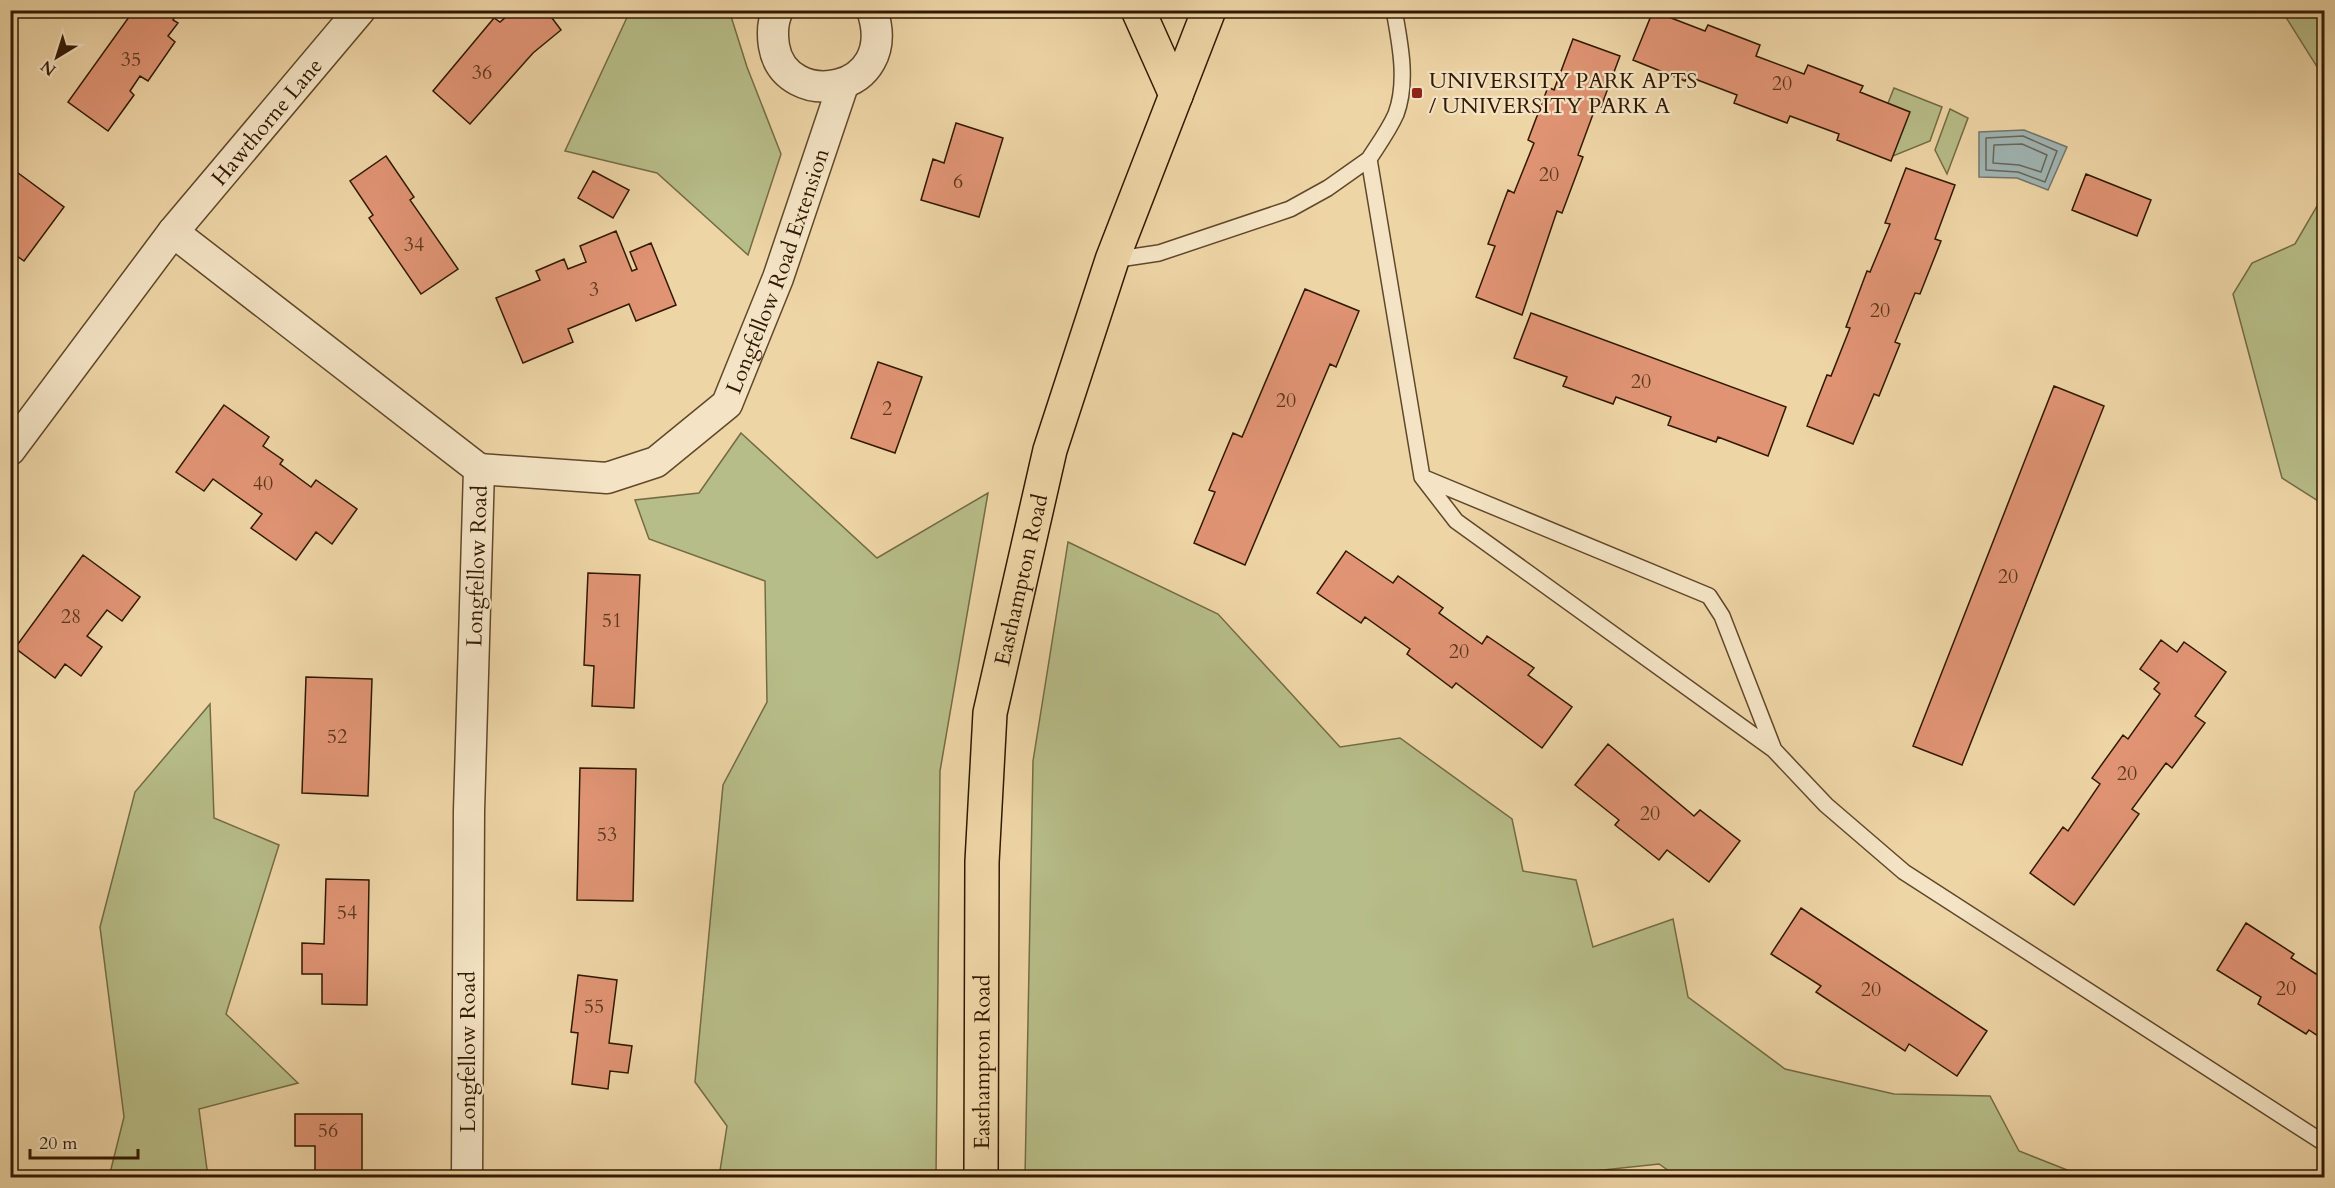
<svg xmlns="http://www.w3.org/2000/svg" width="2335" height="1188" font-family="Cardo,serif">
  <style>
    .green { fill: #b7bd88; stroke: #746b44; stroke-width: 1.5 }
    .water { fill: #a0b5b4; stroke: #73776c; stroke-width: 1.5 }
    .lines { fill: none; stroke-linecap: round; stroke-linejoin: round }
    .shore { stroke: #68675a; stroke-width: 1.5 }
    .building { fill: #e09474; stroke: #301900; stroke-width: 1.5 }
    .service-casing { stroke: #60482a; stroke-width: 18 }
    .minor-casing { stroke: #60482a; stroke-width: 33 }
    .primary-casing { stroke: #301900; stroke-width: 36 }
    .motorway-casing { stroke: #301900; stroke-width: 36 }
    .service { stroke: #f4e4c5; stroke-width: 15 }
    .minor { stroke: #f4e4c5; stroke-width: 30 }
    .primary { stroke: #eed5a6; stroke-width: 33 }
    .motorway { stroke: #eed5a6; stroke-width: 33 }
    .poi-dot { fill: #8f2418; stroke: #f4e4c5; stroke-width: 2 }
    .labels { text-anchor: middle; stroke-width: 4.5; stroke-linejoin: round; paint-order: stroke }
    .number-label { font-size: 20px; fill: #5c381d }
    .poi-label { font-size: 22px; fill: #301900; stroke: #f4e4c5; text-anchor: start }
    .street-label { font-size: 22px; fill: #301900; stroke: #f4e4c5 }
  </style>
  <rect width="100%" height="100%" fill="#eed5a6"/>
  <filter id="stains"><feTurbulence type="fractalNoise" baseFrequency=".00333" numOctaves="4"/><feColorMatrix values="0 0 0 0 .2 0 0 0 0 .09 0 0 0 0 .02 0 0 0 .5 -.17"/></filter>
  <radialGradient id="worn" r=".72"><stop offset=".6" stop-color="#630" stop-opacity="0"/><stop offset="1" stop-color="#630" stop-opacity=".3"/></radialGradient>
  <path class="green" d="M729 10 747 67 781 154 748 255 657 173 565 151 630 11Z
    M2282 11H2324V78Z
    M1894 88 1942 107 1930 141 1893 156 1888 103Z
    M1950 109 1968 118 1947 174 1935 150Z
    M2324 194V498L2318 501 2282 478 2233 294 2252 263 2295 244Z
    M741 433 877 558 988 493 940 771 936 1177H719L727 1126 695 1082 723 785 767 702 765 581 649 539 635 500 699 493Z
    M1068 542 1218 614 1340 747 1400 738 1512 819 1523 871 1576 880 1593 947 1673 919 1688 997 1785 1069 1894 1094 1990 1096 2019 1151 2085 1177 1679 1178 1659 1164 1528 1178 1025 1177 1033 761Z
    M210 704 214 818 279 845 226 1014 298 1083 199 1109 208 1177H109L124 1117 100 927 135 792Z"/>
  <path class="water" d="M2024 130 2067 147 2048 190 2017 178 1979 177V132Z"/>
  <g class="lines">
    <path class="shore" d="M2023 136 2057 151 2045 182 2018 172 1986 170V138Z
      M2022 144 2047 155 2041 172 2019 165 1993 163 1994 145Z"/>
  </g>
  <path class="building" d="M134 10H179L173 20 178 23 168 36 175 42 148 81 140 76 130 91 134 95 108 131 68 102Z
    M514 10H546L561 30 533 53 470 124 433 91 494 18 500 22Z
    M1653 11 1705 31 1708 25 1760 45 1756 56 1804 74 1808 65 1863 86 1860 92 1910 112 1891 161 1837 140 1839 134 1790 116 1787 123 1734 103 1737 95 1687 76 1685 81 1633 60Z
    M1573 39 1620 56 1601 107 1596 106 1578 155 1583 157 1562 213 1557 211 1522 315 1476 297 1495 246 1488 244 1508 190 1514 193 1534 143 1528 140 1548 87 1554 90Z
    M956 123 1003 138 979 217 921 200 933 159 944 163Z
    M386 156 414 197 410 200 458 269 421 294 369 218 373 215 350 181Z
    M10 167 64 207 24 261 10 251Z
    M1906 168 1955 185 1935 239 1941 241 1920 294 1915 293 1895 342 1900 344 1879 396 1874 394 1853 444 1807 426 1827 375 1831 376 1850 328 1846 327 1867 271 1870 272 1890 224 1885 223Z
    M593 171 629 190 613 218 578 198Z
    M2086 174 2151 200 2137 236 2072 210Z
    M616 231 632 271 637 269 630 252 651 243 676 305 636 321 629 304 568 329 573 342 523 363 496 298 540 280 536 271 564 259 568 269 586 262 580 246Z
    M1305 289 1359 311 1336 367 1330 364 1245 565 1194 543 1215 492 1209 490 1233 433 1242 437Z
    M1531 313 1786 407 1768 456 1718 437 1716 442 1668 425 1671 417 1616 397 1613 404 1563 386 1567 377 1514 358Z
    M878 362 922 377 895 453 851 438Z
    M2054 386 2104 406 1962 765 1913 746Z
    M224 405 269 437 263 446 283 460 280 464 311 487 316 480 357 509 332 544 316 532 296 560 251 528 262 514 213 479 204 491 176 472Z
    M1346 551 1393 583 1398 576 1443 608 1439 613 1482 644 1487 636 1534 668 1528 675 1572 707 1542 748 1456 683 1452 688 1407 654 1410 649 1365 617 1361 623 1317 593Z
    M83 555 140 597 122 621 107 610 87 636 102 647 81 676 65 664 55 678 15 648Z
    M588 573 640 575 634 708 592 706 594 666 584 665Z
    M2161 640 2177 652 2184 642 2226 672 2195 716 2205 723 2172 768 2166 763 2132 809 2139 814 2074 905 2030 873 2063 827 2068 831 2100 784 2092 778 2123 735 2128 739 2160 694 2154 689 2159 683 2140 669Z
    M306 677 372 679 368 796 302 793Z
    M1608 744 1694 816 1700 810 1740 841 1709 882 1667 850 1659 860 1615 825 1619 820 1575 785Z
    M580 768 636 769 633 901 577 900Z
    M326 879 369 880 367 1005 322 1004V974H302V943L324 944Z
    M1801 908 1987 1031 1957 1076 1909 1044 1905 1051 1816 992 1821 986 1771 954Z
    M2246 923 2294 954 2291 958 2324 979V1040L2309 1030 2306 1034 2258 1004 2261 997 2217 970Z
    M578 975 617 980 609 1043 632 1046 628 1073 610 1071 608 1089 572 1084 578 1033 571 1032Z
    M295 1114H362V1178H315V1146H295Z"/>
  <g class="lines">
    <g class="service-casing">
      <path id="service" d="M1394 10C1400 43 1408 82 1396 114 1389 130 1378 145 1369 159L1422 477 1456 521 1774 750 1722 616 1709 596 1422 477
        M1112 260 1159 253 1290 209 1328 188 1369 159
        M1774 750 1826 805 1904 872 2324 1143"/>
    </g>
    <g class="minor-casing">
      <g id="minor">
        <path d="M778 10C772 22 772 33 774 46 785 112 901 95 872 10"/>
        <path d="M173 232 479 469 469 811 467 1178"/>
        <path id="s1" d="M10 450 173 232 360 10"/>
        <path id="s2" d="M479 469 607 478 656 462 727 404 778 278 843 85"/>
      </g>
    </g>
    <g class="primary-casing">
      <g id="primary">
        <path id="s3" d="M981 1178 982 862 990 713 1050 450 1112 260 1209 10"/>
      </g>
    </g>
    <g class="motorway-casing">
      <path id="motorway" d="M1138 10 1176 95"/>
    </g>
    <use href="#service" class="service"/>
    <use href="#minor" class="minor"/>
    <use href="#primary" class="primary"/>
    <use href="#motorway" class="motorway"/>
  </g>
  <rect class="poi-dot" x="1411" y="87" width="12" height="12" rx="3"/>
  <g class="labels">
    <g class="number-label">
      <text x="131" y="66">35</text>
      <text x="482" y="79">36</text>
      <text x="1782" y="90">20</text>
      <text x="1549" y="181">20</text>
      <text x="958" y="188">6</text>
      <text x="414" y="251">34</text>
      <text x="594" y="296">3</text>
      <text x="1880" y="317">20</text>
      <text x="1641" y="388">20</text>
      <text x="1286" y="407">20</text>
      <text x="887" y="415">2</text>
      <text x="263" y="490">40</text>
      <text x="2008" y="583">20</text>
      <text x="71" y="623">28</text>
      <text x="612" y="627">51</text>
      <text x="1459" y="658">20</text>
      <text x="337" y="743">52</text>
      <text x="2127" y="780">20</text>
      <text x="1650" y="820">20</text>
      <text x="607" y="841">53</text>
      <text x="347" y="919">54</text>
      <text x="2286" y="995">20</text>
      <text x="1871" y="996">20</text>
      <text x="594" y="1013">55</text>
      <text x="328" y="1137">56</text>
    </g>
    <g class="poi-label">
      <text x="1429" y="88">UNIVERSITY PARK APTS<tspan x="1429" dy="25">/ UNIVERSITY PARK A</tspan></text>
    </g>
    <g class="street-label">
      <text dy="8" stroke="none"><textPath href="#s1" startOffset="417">Hawthorne Lane</textPath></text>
      <text dy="8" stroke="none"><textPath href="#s2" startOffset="414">Longfellow Road Extension</textPath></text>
      <text transform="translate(476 566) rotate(-88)" y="8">Longfellow Road</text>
      <text dy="8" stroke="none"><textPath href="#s3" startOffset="602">Easthampton Road</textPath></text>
      <text transform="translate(467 1052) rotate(-90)" y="8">Longfellow Road</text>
      <text dy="8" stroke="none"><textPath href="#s3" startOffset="116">Easthampton Road</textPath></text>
    </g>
  </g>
  <rect width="2335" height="1188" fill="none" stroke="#eed5a6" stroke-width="36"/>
  <rect x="12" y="12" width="2311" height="1164" fill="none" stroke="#301900" stroke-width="3"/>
  <rect x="18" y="18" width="2299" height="1152" fill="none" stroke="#301900" stroke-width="1.5"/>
  <g transform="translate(57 57) rotate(218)" stroke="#f4e4c5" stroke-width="4.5" paint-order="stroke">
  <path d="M0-4.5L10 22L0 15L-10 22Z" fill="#301900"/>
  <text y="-9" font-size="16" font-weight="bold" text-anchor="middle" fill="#301900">N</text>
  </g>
  <path d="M30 1149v9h108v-9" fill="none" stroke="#301900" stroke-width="3"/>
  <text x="39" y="1149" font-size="18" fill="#301900" stroke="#f4e4c5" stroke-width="4.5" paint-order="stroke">20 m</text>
  <rect width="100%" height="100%" filter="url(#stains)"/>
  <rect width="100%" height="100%" fill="url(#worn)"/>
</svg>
